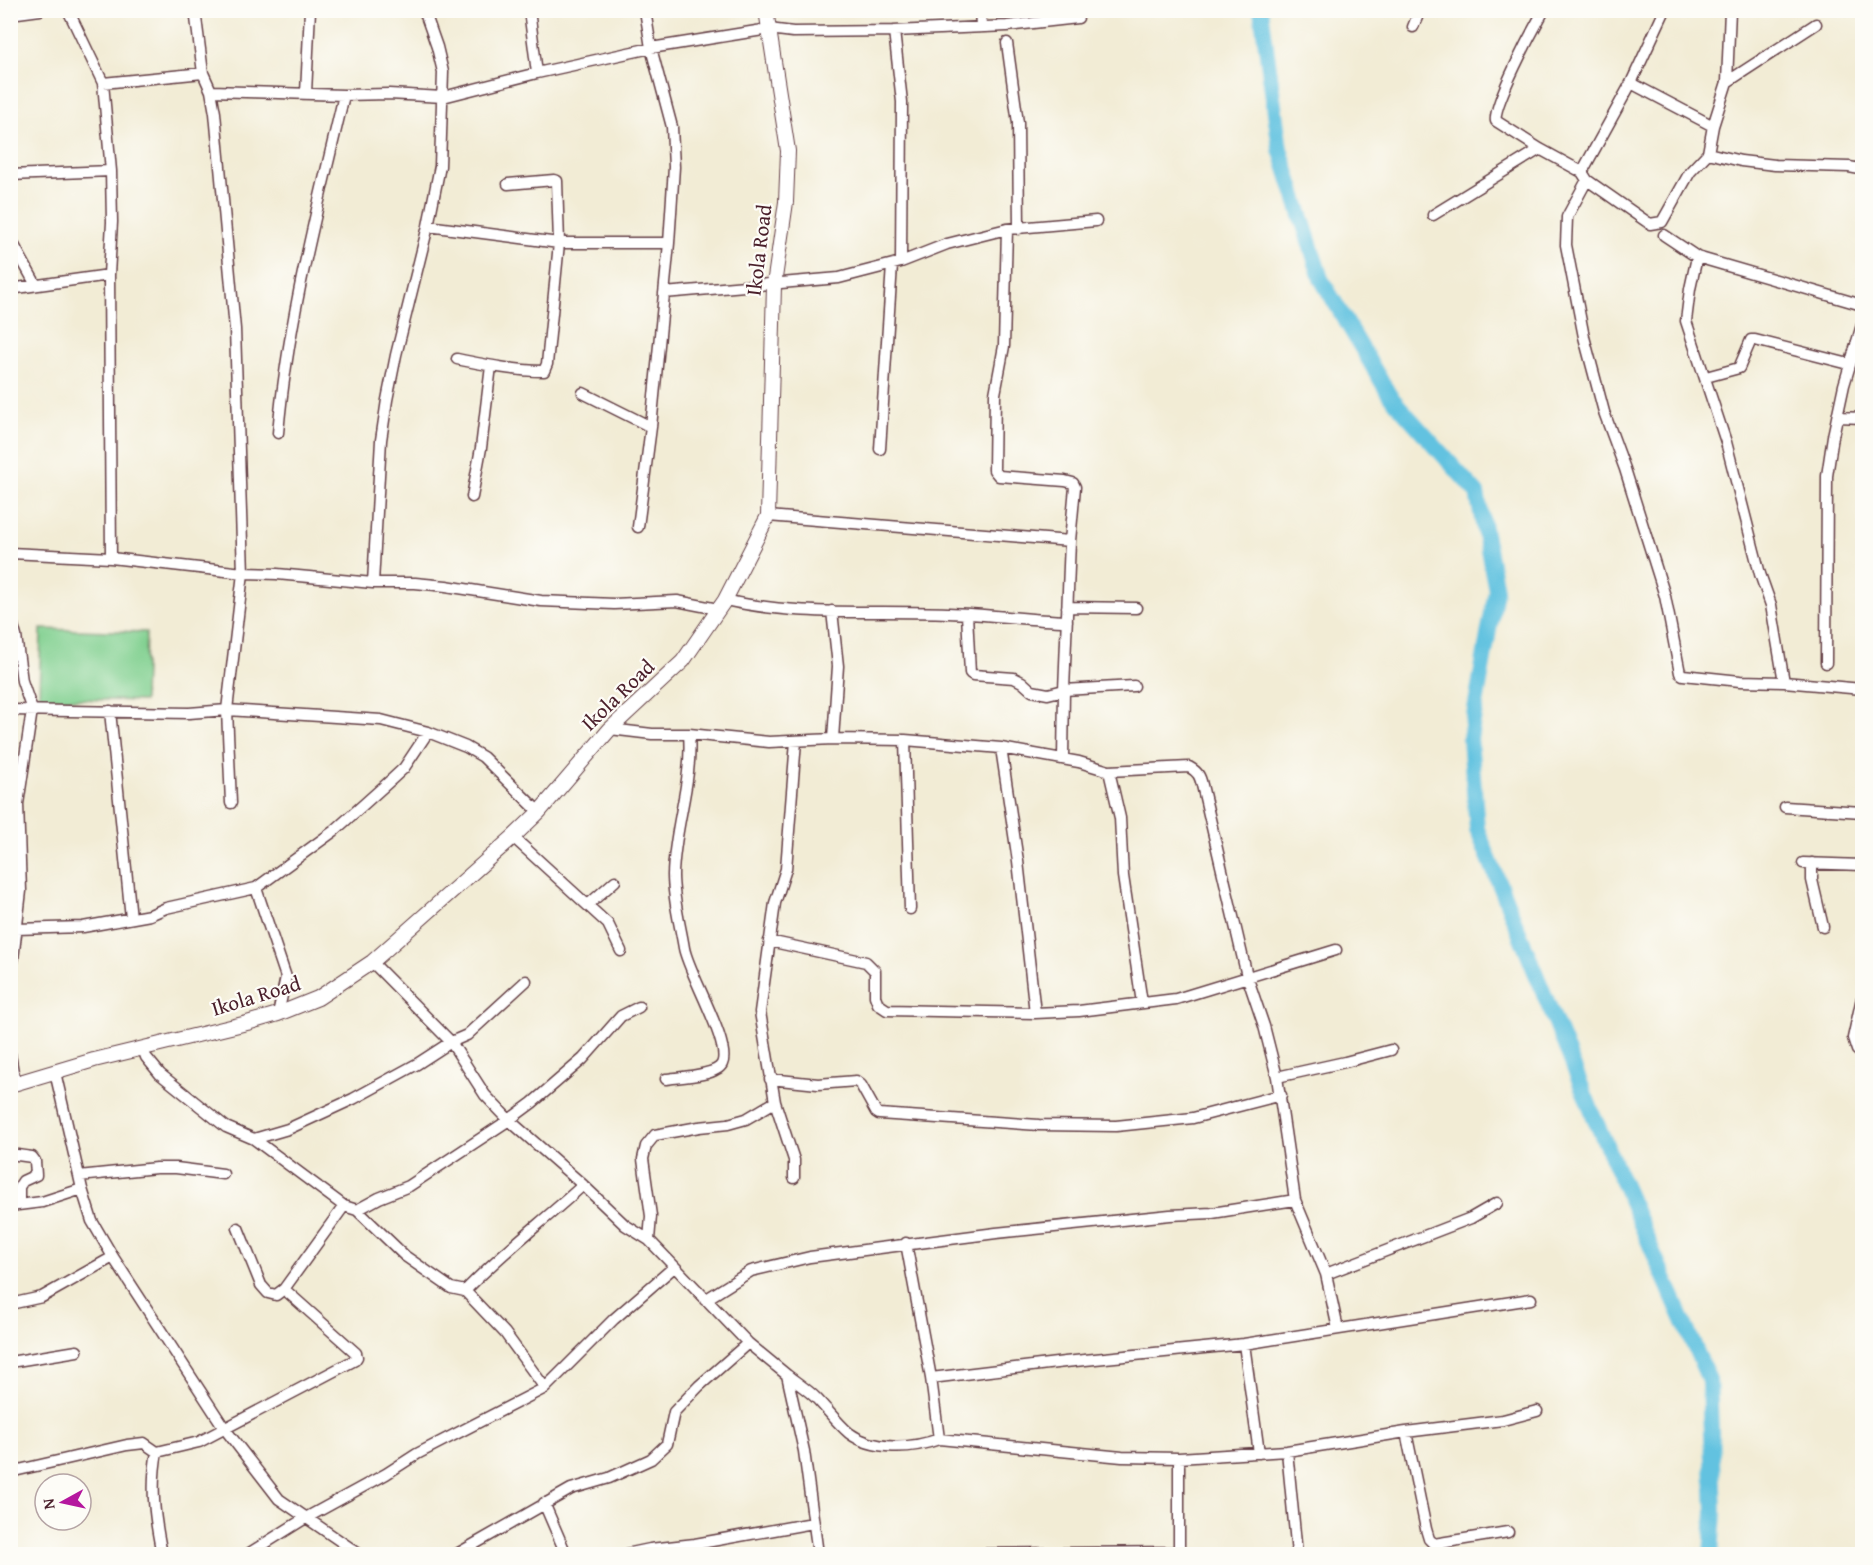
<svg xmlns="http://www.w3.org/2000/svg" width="1873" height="1565" font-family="'Gentium Book Plus',serif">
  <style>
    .green { fill: #81d090; stroke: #66785e; stroke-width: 1.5 }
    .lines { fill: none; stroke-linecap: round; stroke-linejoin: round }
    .river { stroke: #62c2e0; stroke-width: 16 }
    .minor-casing { stroke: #633e44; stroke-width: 13 }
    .tertiary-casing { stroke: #633e44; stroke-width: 16 }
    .minor { stroke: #fff; stroke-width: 10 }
    .tertiary { stroke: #fff; stroke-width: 14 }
    .labels { text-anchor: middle; stroke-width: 4.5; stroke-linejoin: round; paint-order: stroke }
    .street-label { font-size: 21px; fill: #4a1f2b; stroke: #fdfcf7 }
  </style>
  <rect width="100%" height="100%" fill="#fdfcf7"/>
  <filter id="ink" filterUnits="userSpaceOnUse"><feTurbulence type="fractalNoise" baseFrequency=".0167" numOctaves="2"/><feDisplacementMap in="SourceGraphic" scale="12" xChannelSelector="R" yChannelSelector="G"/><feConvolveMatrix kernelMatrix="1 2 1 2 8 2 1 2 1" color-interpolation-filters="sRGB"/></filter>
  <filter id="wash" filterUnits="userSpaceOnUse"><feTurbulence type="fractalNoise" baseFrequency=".008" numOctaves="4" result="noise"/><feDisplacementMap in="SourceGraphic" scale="24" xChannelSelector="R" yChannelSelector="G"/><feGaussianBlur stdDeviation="1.35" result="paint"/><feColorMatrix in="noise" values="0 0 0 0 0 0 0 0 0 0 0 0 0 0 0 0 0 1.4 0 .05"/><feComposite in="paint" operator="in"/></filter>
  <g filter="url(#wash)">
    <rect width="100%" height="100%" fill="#f2ecd5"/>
    <path class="green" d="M41 629 146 632 144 701 39 698Z"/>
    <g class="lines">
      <path class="river" d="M1261 10 1280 149 1321 279 1390 396 1477 493 1496 590 1470 738 1477 829 1594 1117 1709 1380 1714 1513 1711 1554"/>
    </g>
  </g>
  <g filter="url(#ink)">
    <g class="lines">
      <g class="minor-casing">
        <path id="minor" d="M68 10 103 83 111 171 112 222 109 275 111 558
          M195 10 203 73 211 91 215 113 235 329 243 573 227 710 231 803
          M529 10 537 73
          M980 10 981 26
          M1544 10C1534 28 1492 106 1496 121L1540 149 1582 172 1587 180 1650 224 1662 222 1690 172 1708 153 1713 126 1727 82 1730 10
          M10 14 40 10
          M1413 27 1420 10
          M894 31 902 102 901 262
          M1007 43 1018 123 1019 229
          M1727 82 1816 24
          M103 83 203 73
          M1631 83 1713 126
          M211 91 344 95 389 94 443 97 537 73 651 48 769 29 793 32 894 31 1007 26 1078 18
          M306 93 310 10
          M1708 153 1741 161 1775 165 1849 167 1860 169 1862 172
          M1582 172 1631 83 1665 10
          M10 175 111 171
          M1587 180 1567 217 1566 245 1584 337 1604 412 1625 469 1665 596 1680 673 1683 675 1740 681 1784 682 1862 689
          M1433 215 1540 149
          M428 226 559 243H669
          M1007 229 1004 346 995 394 994 470 999 476 1065 481 1073 483 1075 487 1070 541 1064 690 1063 759
          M1664 235 1697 257 1862 305
          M10 238 36 285
          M1697 257 1690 289 1686 321 1726 442 1760 574 1771 605 1784 682
          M10 289 109 275
          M664 293 839 278 901 262 947 244 1007 229 1096 221
          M457 359C486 365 515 371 544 371L547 364 559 243 557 181 554 180 508 184
          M1706 377 1739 368 1751 340H1755L1849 364
          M583 393 651 427
          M1838 417 1862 418
          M278 433C288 318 318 207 344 95
          M880 449 892 265
          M472 497 481 448 491 366
          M768 516 1070 541
          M638 527 651 427 669 243 674 167 672 127 651 48 645 10
          M10 553 111 558 243 573 277 574 373 583H415L446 586 541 601 614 604 677 601 718 609
          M373 583 381 440 387 400 396 355 428 226 440 166 443 72 437 47 424 10
          M725 600C798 617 874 610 948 613 988 614 1027 620 1067 621
          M1067 607 1136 608
          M832 611 838 666 833 739
          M967 614 970 673 973 675 1014 678 1022 682 1032 691 1048 694 1064 690 1134 686
          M10 615 16 636 22 681 32 710 18 804 21 891 10 985
          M1826 663 1827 476 1833 436 1844 385 1862 325
          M10 710 189 713 227 710 381 720 428 732 466 747 483 757 539 812
          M110 711 131 918
          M610 729 652 734H689L769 742 833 739 905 740 1001 748 1079 762 1109 771 1189 767C1198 772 1200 776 1202 785L1247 976 1264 1026 1277 1077 1295 1200 1326 1274 1338 1329
          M905 740 910 909
          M1001 748 1018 861 1035 1013
          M1109 771 1120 818 1123 876 1142 1003
          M1785 807 1862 812
          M513 837 608 924 621 951
          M1803 863 1862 865
          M1812 863V880L1823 927
          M256 888 286 977 278 1014
          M588 905 615 881
          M16 929 83 927 150 915 166 908 256 888 334 831 391 780 404 768 428 732
          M769 941 866 962 875 971V996L878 1004 887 1010 1035 1013 1079 1011 1176 999 1336 950
          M372 962 451 1042 485 1095 509 1120 583 1185 625 1225 649 1240 748 1343 787 1375 804 1451 818 1554
          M1862 998 1853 1038 1857 1050 1862 1054
          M143 1049 146 1057 160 1074 226 1127 254 1139 344 1206 357 1210 379 1198 409 1186 509 1120 532 1103 583 1059 621 1016 639 1007
          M10 1054 15 1084
          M55 1072 82 1189 92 1221 113 1257 225 1429 279 1499 359 1554
          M1277 1077 1345 1062 1391 1050
          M666 1079C679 1077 716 1076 722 1064 732 1045 688 972 684 948 680 924 673 899 673 875 674 827 693 781 689 734
          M770 1079 818 1084 856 1081 861 1085 876 1112 879 1114 1039 1125 1116 1126 1193 1118 1281 1095
          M775 1102 794 1160V1178
          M254 1139 288 1129 353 1099 417 1064 451 1042 467 1035 526 981
          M10 1154 32 1157 35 1161 36 1175 23 1181 19 1187V1205
          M79 1176 156 1168H176L223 1174
          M10 1206 42 1202 82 1189
          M357 1210 405 1256 451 1288 465 1291 505 1333 545 1388
          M238 1228 261 1285 268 1293 276 1295 284 1289 344 1206
          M649 1240 651 1216 643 1159 646 1146 655 1135 699 1127 728 1124 746 1119 775 1102 760 1012 775 903 786 869 796 741
          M906 1243 931 1378 939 1439
          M1326 1274 1471 1218 1497 1203
          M465 1291C502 1252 544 1221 583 1185
          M705 1300 751 1271 810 1257 996 1233 1170 1215 1212 1213 1295 1200
          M10 1304 42 1297 113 1257
          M1244 1344 1259 1453
          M10 1362 77 1351
          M787 1375C797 1383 808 1390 816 1398 827 1409 837 1423 849 1433 873 1451 912 1449 939 1439L1122 1457 1179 1458 1287 1451 1406 1432 1503 1420 1537 1411
          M931 1378 1065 1362 1244 1344 1531 1299
          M1406 1432 1426 1529 1429 1539 1434 1544 1508 1532
          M1287 1451 1297 1554
          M157 1452C150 1488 155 1520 162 1554
          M10 1472 127 1445 144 1443 157 1452 199 1442 355 1360 357 1357 356 1353 284 1289
          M544 1503 566 1554
          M248 1554 304 1519 386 1474 417 1454 545 1388 614 1319 674 1267
          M457 1554 571 1489 609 1478 651 1459 667 1444 674 1412 699 1386 748 1343
          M626 1554 650 1549 695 1544 813 1523
          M966 1554 1179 1552V1458"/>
      </g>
      <g class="tertiary-casing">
        <path id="tertiary" d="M10 1085 94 1060 247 1023 278 1014 318 998 372 962 513 837 539 812 610 729 683 661 725 600 768 516 774 285 786 202 788 151 766 10"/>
      </g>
      <use href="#minor" class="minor"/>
      <use href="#tertiary" class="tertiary"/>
    </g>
  </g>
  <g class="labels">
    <g class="street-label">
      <text transform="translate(759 250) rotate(-83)" y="7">Ikola Road</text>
      <text transform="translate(618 695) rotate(-44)" y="7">Ikola Road</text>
      <text transform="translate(256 996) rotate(-17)" y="7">Ikola Road</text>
    </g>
  </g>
  <rect width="1873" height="1565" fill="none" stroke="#fdfcf7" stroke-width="36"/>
  <g transform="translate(63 1502) rotate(262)"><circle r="28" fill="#fdfcf7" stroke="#b5a4a5" stroke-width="1.5"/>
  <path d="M0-4.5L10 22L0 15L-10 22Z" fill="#b5179e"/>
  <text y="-9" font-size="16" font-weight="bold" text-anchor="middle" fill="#4a1f2b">N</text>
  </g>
</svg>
